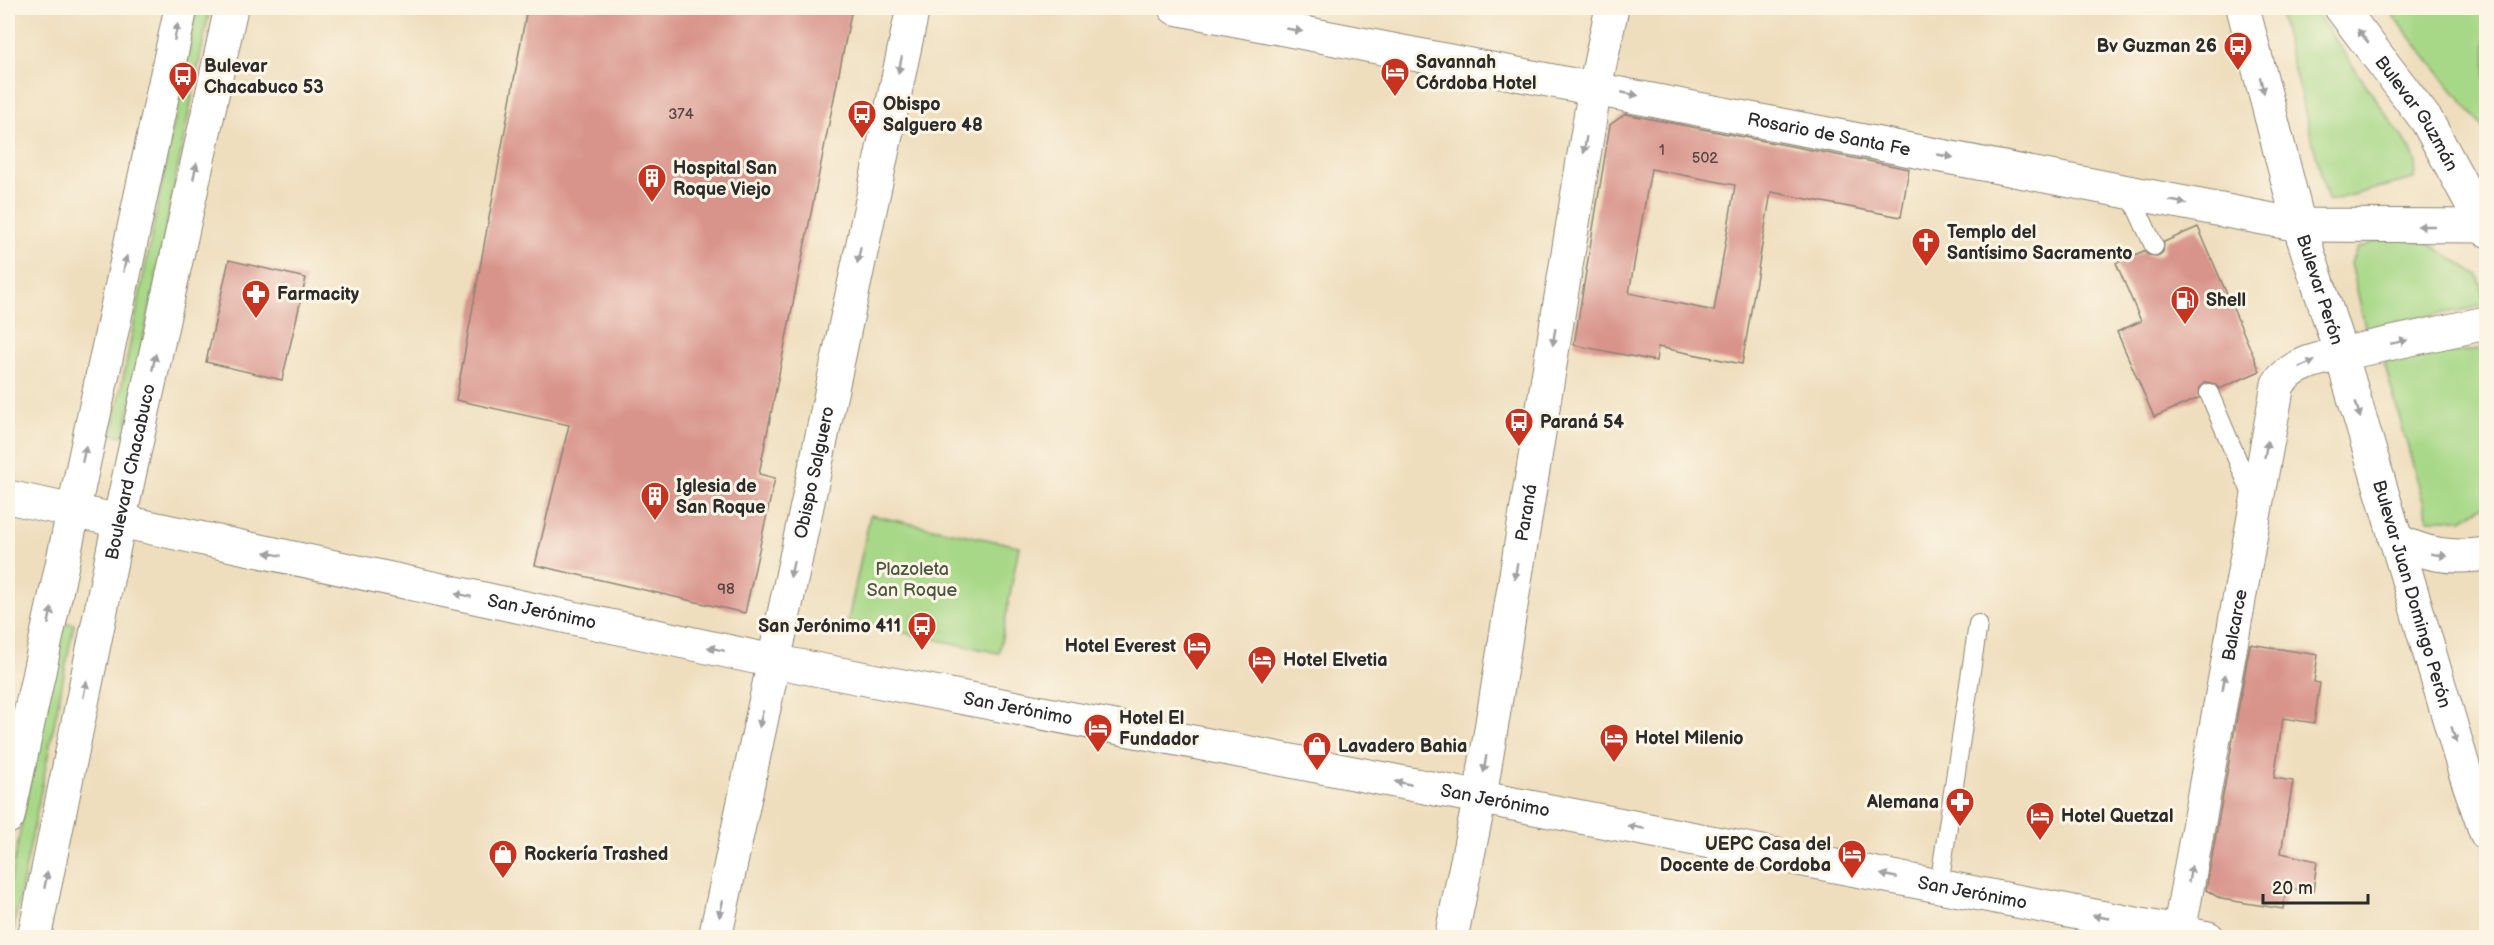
<svg xmlns="http://www.w3.org/2000/svg" width="2494" height="945" font-family="'Balsamiq Sans',sans-serif">
  <style>
    .green { fill: #a7d887; stroke: #698259; stroke-width: 1.5 }
    .building { fill: #d8938a; fill-rule: evenodd }
    .lines { fill: none; stroke-linecap: round; stroke-linejoin: round }
    .lane-casing { stroke: #8c8474; stroke-width: 20 }
    .street-casing { stroke: #8c8474; stroke-width: 35 }
    .secondary-casing { stroke: #8c8474; stroke-width: 35 }
    .primary-casing { stroke: #8c8474; stroke-width: 35 }
    .lane { stroke: #fff; stroke-width: 18 }
    .street { stroke: #fff; stroke-width: 33 }
    .secondary { stroke: #fff; stroke-width: 33 }
    .primary { stroke: #fff; stroke-width: 33 }
    .oneway { fill: #a0a0a0 }
    .labels { text-anchor: middle; stroke-width: 6; stroke-linejoin: round; paint-order: stroke }
    .number-label { font-size: 15px; fill: #564543 }
    .poi-label { font-size: 18px; font-weight: bold; fill: #2b2b2b; stroke: #fcf5e5; text-anchor: start }
    .street-label { font-size: 18px; fill: #2b2b2b; stroke: #fcf5e5 }
    .park-label { font-size: 18px; fill: #4a5642; stroke: #fcf5e5 }
  </style>
  <rect width="100%" height="100%" fill="#fcf5e5"/>
  <filter id="ink" filterUnits="userSpaceOnUse"><feTurbulence type="fractalNoise" baseFrequency=".0167" numOctaves="2"/><feDisplacementMap in="SourceGraphic" scale="12" xChannelSelector="R" yChannelSelector="G"/><feConvolveMatrix kernelMatrix="1 2 1 2 8 2 1 2 1" color-interpolation-filters="sRGB"/></filter>
  <filter id="wash" filterUnits="userSpaceOnUse"><feTurbulence type="fractalNoise" baseFrequency=".008" numOctaves="4" result="noise"/><feDisplacementMap in="SourceGraphic" scale="24" xChannelSelector="R" yChannelSelector="G"/><feGaussianBlur stdDeviation="1.35" result="paint"/><feColorMatrix in="noise" values="0 0 0 0 0 0 0 0 0 0 0 0 0 0 0 0 0 1.4 0 .05"/><feComposite in="paint" operator="in"/></filter>
  <g filter="url(#wash)">
    <rect width="100%" height="100%" fill="#eedebd"/>
    <path class="green" d="M197 8H210L124 436 112 434Z
      M2278 8H2313L2411 150 2416 163 2414 179 2328 201Z
      M2387 8H2486V131L2398 22Z
      M2390 237 2427 242 2478 275 2485 306 2365 327 2351 263 2357 248Z
      M2486 348V505L2462 519H2428L2384 362Z
      M870 515 1019 546 999 653 848 621Z
      M61 622 74 624 12 937 8 938V893Z"/>
    <g id="blocks">
      <path class="building" d="M527 8H852L759 474 775 478 745 613 535 565 569 425 456 400Z
        M1625 114 1909 169 1901 217 1771 192 1742 364 1658 347 1656 361 1574 345 1610 125ZM1651 169 1735 185 1714 311 1629 293Z
        M2198 227 2260 371 2219 389 2215 384 2205 382 2200 387 2199 398 2154 417 2117 332 2141 321 2116 263 2144 251 2148 255 2158 256 2163 252 2164 242Z
        M229 260 306 278 282 380 206 362Z
        M2250 644 2318 655 2314 682 2320 683 2314 723 2283 718 2274 778 2293 781 2281 853 2317 861 2313 892 2286 888 2283 909 2221 899 2206 890Z"/>
    </g>
  </g>
  <g filter="url(#ink)">
    <use href="#blocks" fill-opacity="0" stroke="#8c8474" stroke-width="1.5"/>
    <g class="lines">
      <g class="lane-casing">
        <path id="lane" d="M2129 192 2154 246
          M2209 393 2254 499
          M1939 886 1978 624"/>
      </g>
      <g class="street-casing">
        <g id="street">
          <path id="s1" d="M8 497 773 661 2208 938"/>
          <path id="s2" d="M715 938 913 8"/>
          <path id="s3" d="M1451 938 1480 797 1595 87 1612 8"/>
          <path id="s4" d="M2178 938 2278 384C2293 364 2318 359 2341 354"/>
        </g>
      </g>
      <g class="secondary-casing">
        <g id="secondary">
          <path id="s5" d="M1175 8 2299 225 2486 226"/>
          <path id="s6" d="M2243 8 2299 225 2341 354 2464 769 2486 833"/>
          <path id="s7" d="M2341 8 2427 121 2486 230"/>
          <path d="M2341 354 2486 323"/>
          <path d="M2395 539C2425 555 2452 559 2486 554"/>
        </g>
      </g>
      <g class="primary-casing">
        <g id="primary">
          <path d="M8 817 181 8"/>
          <path id="s8" d="M34 938 119 522 231 8"/>
        </g>
      </g>
      <use href="#lane" class="lane"/>
      <use href="#street" class="street"/>
      <use href="#secondary" class="secondary"/>
      <use href="#primary" class="primary"/>
    </g>
    <defs><path id="oneway-solid" d="M-6-.8H1V-3.2L6.5 0L1 3.2V.8H-6Z" transform="scale(1.5)"/></defs>
    <g class="oneway">
      <use href="#oneway-solid" transform="translate(1294 30) rotate(11)"/>
      <use href="#oneway-solid" transform="translate(176 32) rotate(-78)"/>
      <use href="#oneway-solid" transform="translate(2363 36) rotate(-128)"/>
      <use href="#oneway-solid" transform="translate(900 65) rotate(102)"/>
      <use href="#oneway-solid" transform="translate(2262 85) rotate(76)"/>
      <use href="#oneway-solid" transform="translate(1630 94) rotate(11)"/>
      <use href="#oneway-solid" transform="translate(1585 145) rotate(99)"/>
      <use href="#oneway-solid" transform="translate(1945 156) rotate(11)"/>
      <use href="#oneway-solid" transform="translate(195 171) rotate(-78)"/>
      <use href="#oneway-solid" transform="translate(2178 202) rotate(11)"/>
      <use href="#oneway-solid" transform="translate(2426 226) rotate(-180)"/>
      <use href="#oneway-solid" transform="translate(859 255) rotate(102)"/>
      <use href="#oneway-solid" transform="translate(125 264) rotate(-78)"/>
      <use href="#oneway-solid" transform="translate(1554 337) rotate(99)"/>
      <use href="#oneway-solid" transform="translate(2399 342) rotate(-12)"/>
      <use href="#oneway-solid" transform="translate(154 362) rotate(-78)"/>
      <use href="#oneway-solid" transform="translate(2307 364) rotate(-23)"/>
      <use href="#oneway-solid" transform="translate(2358 410) rotate(74)"/>
      <use href="#oneway-solid" transform="translate(2266 449) rotate(-80)"/>
      <use href="#oneway-solid" transform="translate(84 454) rotate(-78)"/>
      <use href="#oneway-solid" transform="translate(273 554) rotate(-168)"/>
      <use href="#oneway-solid" transform="translate(2439 555) rotate(9)"/>
      <use href="#oneway-solid" transform="translate(792 569) rotate(102)"/>
      <use href="#oneway-solid" transform="translate(1516 571) rotate(99)"/>
      <use href="#oneway-solid" transform="translate(463 595) rotate(-168)"/>
      <use href="#oneway-solid" transform="translate(50 616) rotate(-78)"/>
      <use href="#oneway-solid" transform="translate(716 649) rotate(-168)"/>
      <use href="#oneway-solid" transform="translate(2224 682) rotate(-80)"/>
      <use href="#oneway-solid" transform="translate(85 689) rotate(-79)"/>
      <use href="#oneway-solid" transform="translate(761 719) rotate(102)"/>
      <use href="#oneway-solid" transform="translate(2454 735) rotate(73)"/>
      <use href="#oneway-solid" transform="translate(1485 764) rotate(99)"/>
      <use href="#oneway-solid" transform="translate(1403 783) rotate(-169)"/>
      <use href="#oneway-solid" transform="translate(1636 827) rotate(-169)"/>
      <use href="#oneway-solid" transform="translate(2190 874) rotate(-80)"/>
      <use href="#oneway-solid" transform="translate(1889 876) rotate(-169)"/>
      <use href="#oneway-solid" transform="translate(46 880) rotate(-79)"/>
      <use href="#oneway-solid" transform="translate(721 909) rotate(102)"/>
      <use href="#oneway-solid" transform="translate(2101 917) rotate(-169)"/>
    </g>
  </g>
  <defs>
    <g id="bus-pin" transform="scale(1.5)"><path d="M0 17L-7.5 6A9.5 9.5 0 1 1 7.5 6Z" fill="#c8321e" stroke="#fcf5e5"/><path d="M-5-6H5V4H4V6H2V4H-2V6H-4V4H-5ZM-3.5-4V0h7V-4ZM-3.5 1.2v1.5H-2V1.2ZM2 1.2v1.5H3.5V1.2Z" fill="#fff"/></g>
    <g id="hotel-pin" transform="scale(1.5)"><path d="M0 17L-7.5 6A9.5 9.5 0 1 1 7.5 6Z" fill="#c8321e" stroke="#fcf5e5"/><path d="M-6-4.5h1.5V1H6V5H4.5V3h-9V5H-6ZM-4 0a1.8 1.8 0 1 1 3.6 0ZM.5 0V-2.5h3Q6-2.5 6 0Z" fill="#fff"/></g>
    <g id="building-pin" transform="scale(1.5)"><path d="M0 17L-7.5 6A9.5 9.5 0 1 1 7.5 6Z" fill="#c8321e" stroke="#fcf5e5"/><path d="M-4-6H4V6H1V3H-1V6H-4ZM-2.5-4.3h1.7v1.8h-1.7ZM.8-4.3h1.7v1.8H.8ZM-2.5-1h1.7V.8h-1.7ZM.8-1h1.7V.8H.8Z" fill="#fff"/></g>
    <g id="church-pin" transform="scale(1.5)"><path d="M0 17L-7.5 6A9.5 9.5 0 1 1 7.5 6Z" fill="#c8321e" stroke="#fcf5e5"/><path d="M-1.2-6h2.4v3.5h3.3v2.4h-3.3V6h-2.4V-.1h-3.3v-2.4h3.3Z" fill="#fff"/></g>
    <g id="pharmacy-pin" transform="scale(1.5)"><path d="M0 17L-7.5 6A9.5 9.5 0 1 1 7.5 6Z" fill="#c8321e" stroke="#fcf5e5"/><path d="M-2-6h4v4h4v4h-4v4h-4v-4h-4v-4h4Z" fill="#fff"/></g>
    <g id="fuel-pin" transform="scale(1.5)"><path d="M0 17L-7.5 6A9.5 9.5 0 1 1 7.5 6Z" fill="#c8321e" stroke="#fcf5e5"/><path d="M-5.5-6h7V0h2V4h1.3V-2.5L3-4.5l.8-.8L6-3V5H2.5V1h-1V6h-7ZM-4.2-4.7v3.2H.2V-4.7Z" fill="#fff"/></g>
    <g id="shop-pin" transform="scale(1.5)"><path d="M0 17L-7.5 6A9.5 9.5 0 1 1 7.5 6Z" fill="#c8321e" stroke="#fcf5e5"/><path d="M-5-2.5h2.3a2.7 3.5 0 0 1 5.4 0H5L5.5 6h-11ZM-1.5-2.5h3a1.5 2.3 0 0 0-3 0Z" fill="#fff"/></g>
  </defs>
  <g fill-rule="evenodd">
    <use href="#bus-pin" x="2238" y="46"/>
    <use href="#hotel-pin" x="1395" y="72"/>
    <use href="#bus-pin" x="183" y="76"/>
    <use href="#bus-pin" x="862" y="114"/>
    <use href="#building-pin" x="652" y="178"/>
    <use href="#church-pin" x="1926" y="242"/>
    <use href="#pharmacy-pin" x="256" y="294"/>
    <use href="#fuel-pin" x="2185" y="300"/>
    <use href="#bus-pin" x="1519" y="422"/>
    <use href="#building-pin" x="655" y="496"/>
    <use href="#bus-pin" x="922" y="626"/>
    <use href="#hotel-pin" x="1197" y="646"/>
    <use href="#hotel-pin" x="1262" y="660"/>
    <use href="#hotel-pin" x="1098" y="728"/>
    <use href="#hotel-pin" x="1614" y="738"/>
    <use href="#shop-pin" x="1317" y="746"/>
    <use href="#pharmacy-pin" x="1960" y="802"/>
    <use href="#hotel-pin" x="2040" y="816"/>
    <use href="#shop-pin" x="503" y="854"/>
    <use href="#hotel-pin" x="1852" y="854"/>
  </g>
  <g class="labels">
    <g class="number-label">
      <text x="681" y="119">374</text>
      <text x="1662" y="155">1</text>
      <text x="1705" y="163">502</text>
      <text x="726" y="594">98</text>
    </g>
    <g class="poi-label">
      <text x="2217" y="52" text-anchor="end">Bv Guzman 26</text>
      <text x="1416" y="68">Savannah<tspan x="1416" dy="21">Córdoba Hotel</tspan></text>
      <text x="204" y="72">Bulevar<tspan x="204" dy="21">Chacabuco 53</tspan></text>
      <text x="883" y="110">Obispo<tspan x="883" dy="21">Salguero 48</tspan></text>
      <text x="673" y="174">Hospital San<tspan x="673" dy="21">Roque Viejo</tspan></text>
      <text x="1947" y="238">Templo del<tspan x="1947" dy="21">Santísimo Sacramento</tspan></text>
      <text x="277" y="300">Farmacity</text>
      <text x="2206" y="306">Shell</text>
      <text x="1540" y="428">Paraná 54</text>
      <text x="676" y="492">Iglesia de<tspan x="676" dy="21">San Roque</tspan></text>
      <text x="901" y="632" text-anchor="end">San Jerónimo 411</text>
      <text x="1176" y="652" text-anchor="end">Hotel Everest</text>
      <text x="1283" y="666">Hotel Elvetia</text>
      <text x="1119" y="724">Hotel El<tspan x="1119" dy="21">Fundador</tspan></text>
      <text x="1635" y="744">Hotel Milenio</text>
      <text x="1338" y="752">Lavadero Bahia</text>
      <text x="1939" y="808" text-anchor="end">Alemana</text>
      <text x="2061" y="822">Hotel Quetzal</text>
      <text x="1831" y="850" text-anchor="end">UEPC Casa del<tspan x="1831" dy="21">Docente de Cordoba</tspan></text>
      <text x="524" y="860">Rockería Trashed</text>
    </g>
    <g class="street-label">
      <text dy="6" stroke="none"><textPath href="#s7" startOffset="130">Bulevar Guzmán</textPath></text>
      <text dy="6" stroke="none"><textPath href="#s5" startOffset="666">Rosario de Santa Fe</textPath></text>
      <text dy="6" stroke="none"><textPath href="#s6" startOffset="292">Bulevar Perón</textPath></text>
      <text dy="6" stroke="none"><textPath href="#s8" startOffset="476">Boulevard Chacabuco</textPath></text>
      <text dy="6" stroke="none"><textPath href="#s2" startOffset="476">Obispo Salguero</textPath></text>
      <text dy="6" stroke="none"><textPath href="#s3" startOffset="432">Paraná</textPath></text>
      <text dy="6" stroke="none"><textPath href="#s6" startOffset="610">Bulevar Juan Domingo Perón</textPath></text>
      <text dy="6" stroke="none"><textPath href="#s1" startOffset="546">San Jerónimo</textPath></text>
      <text dy="6" stroke="none"><textPath href="#s4" startOffset="318">Balcarce</textPath></text>
      <text dy="6" stroke="none"><textPath href="#s1" startOffset="1032">San Jerónimo</textPath></text>
      <text dy="6" stroke="none"><textPath href="#s1" startOffset="1518">San Jerónimo</textPath></text>
      <text dy="6" stroke="none"><textPath href="#s1" startOffset="2004">San Jerónimo</textPath></text>
    </g>
    <g class="park-label">
      <text x="912" y="575">Plazoleta<tspan x="912" dy="21">San Roque</tspan></text>
    </g>
  </g>
  <rect width="2494" height="945" fill="none" stroke="#fcf5e5" stroke-width="30"/>
  <path d="M2263 894v9h105v-9" fill="none" stroke="#2b2b2b" stroke-width="3"/>
  <text x="2272" y="894" font-size="18" fill="#2b2b2b" stroke="#fcf5e5" stroke-width="4.5" paint-order="stroke">20 m</text>
</svg>
